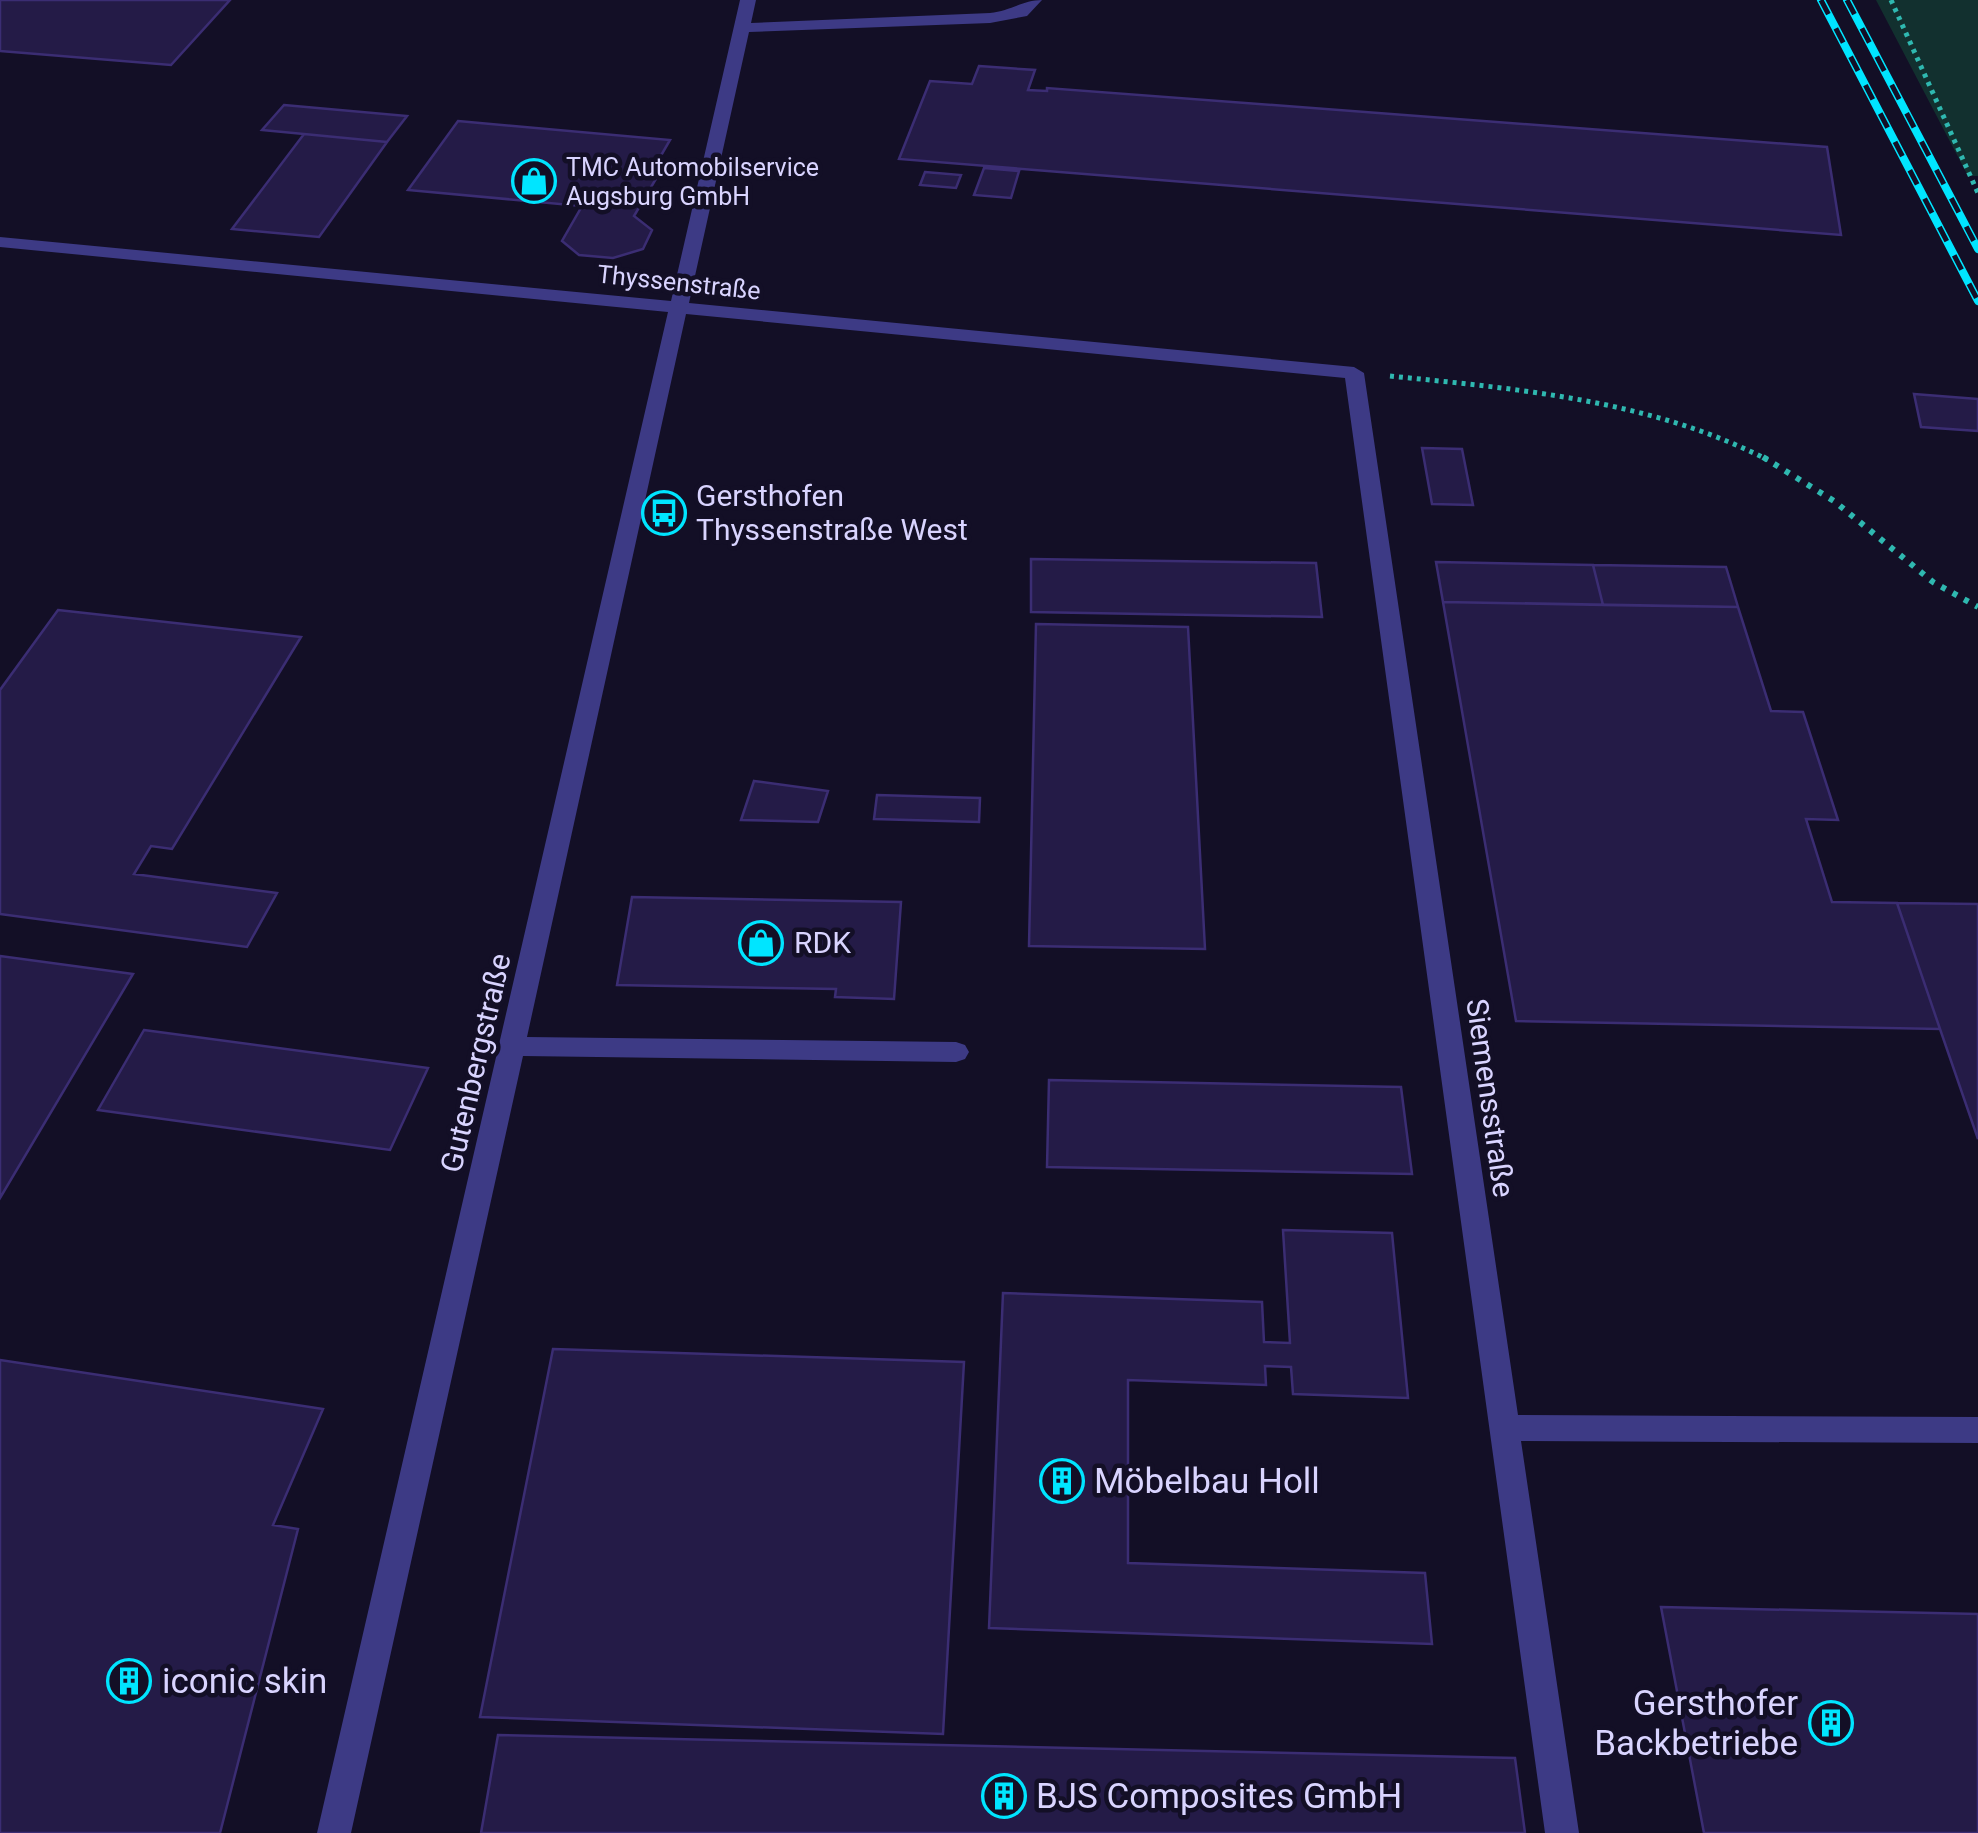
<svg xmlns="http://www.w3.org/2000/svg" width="1978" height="1833" font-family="Roboto,sans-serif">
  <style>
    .green { fill: #12302f }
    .building { fill: #241b47; stroke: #3b2d73; stroke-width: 2.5 }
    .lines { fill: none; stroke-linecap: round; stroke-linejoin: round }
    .path-far1 { stroke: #2fb8b0; stroke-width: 5; stroke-dasharray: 4 5; stroke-linecap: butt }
    .path { stroke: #2fb8b0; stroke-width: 6; stroke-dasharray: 5 8; stroke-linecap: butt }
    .minor { fill: #3d3a85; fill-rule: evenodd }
    .rail-casing { stroke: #00e5ff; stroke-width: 8 }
    .rail { stroke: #130f26; stroke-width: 5; stroke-dasharray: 16; stroke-linecap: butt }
    .labels { text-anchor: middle; stroke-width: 9; stroke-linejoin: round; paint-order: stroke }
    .far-poi-label { font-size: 25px; fill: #d9d4ff; stroke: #130f26; text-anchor: start }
    .far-street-label { font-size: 25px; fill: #d9d4ff; stroke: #130f26 }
    .poi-label { font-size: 30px; fill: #d9d4ff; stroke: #130f26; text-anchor: start }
    .street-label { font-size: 30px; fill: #d9d4ff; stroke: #130f26 }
    .near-poi-label { font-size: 35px; fill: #d9d4ff; stroke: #130f26; text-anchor: start }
  </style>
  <rect width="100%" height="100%" fill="#130f26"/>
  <path class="green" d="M1876 0H1978V176H1968Z"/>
  <path class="building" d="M0 0H230L171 65 0 51Z
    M979 66 1035 70 1028 90 1047 91V88L1827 147 1841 235 899 159 930 81 972 84Z
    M284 105 407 116 387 142 262 130Z
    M458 121 670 140 652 171 660 172 634 216 652 230 643 249 613 258 579 255 562 241 582 206 408 190Z
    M304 134 387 142 319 237 232 229Z
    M984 168 1019 171 1011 198 974 195Z
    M925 172 961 175 956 188 920 185Z
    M1914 394 1978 399V431L1921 427Z
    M1422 448 1462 449 1473 505 1432 504Z
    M1031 559 1316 563 1322 617 1031 612Z
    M1436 562 1593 565 1603 605 1443 602Z
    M1593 565 1726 567 1738 607 1603 605Z
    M1443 602 1738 607 1771 711 1803 712 1838 820 1806 819 1832 902 1897 903 1940 1029 1516 1021Z
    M58 610 301 637 172 849 151 846 134 874 277 893 247 947 0 914V690Z
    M1036 624 1188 627 1205 949 1029 946Z
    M754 781 828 791 818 822 741 820Z
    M877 795 980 798 979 822 874 819Z
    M632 897 901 902 894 999 835 997 836 989 617 985Z
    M1897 903 1978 904V1139L1940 1029Z
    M0 956 133 974 0 1198Z
    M144 1030 428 1068 390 1150 98 1110Z
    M1049 1080 1401 1087 1412 1174 1047 1167Z
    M1283 1230 1392 1233 1408 1398 1293 1394 1291 1367 1265 1366 1266 1385 1128 1380V1563L1425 1573 1432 1644 989 1628 1003 1293 1262 1302 1264 1342 1290 1343Z
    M553 1349 964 1362 943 1734 480 1717Z
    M0 1360 323 1409 273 1525 298 1529 220 1833H0Z
    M1661 1607 1978 1614V1833H1704Z
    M498 1735 1515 1758 1525 1833H481Z"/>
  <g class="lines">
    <path class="path-far1" d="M1891 0 1978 193
      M1390 376C1518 389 1651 400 1768 460"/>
    <path class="path" d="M1763 457 1834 501 1933 582 1978 607"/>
    <path class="minor" d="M740 0H756L751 23 990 13C1010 11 1023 0 1042 0L1027 16 990 23 749 32 689 303 1354 367 1364 373 1518 1415 1978 1417V1443L1521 1441 1579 1833H1545L1345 378 686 314 527 1037 956 1042 965 1045 969 1052 965 1059 956 1062 523 1056 351 1833H317L668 312 0 247V237L671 301Z"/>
    <g class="rail-casing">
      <path id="rail" d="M1821 0 1978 301
        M1847 0 1978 249"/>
    </g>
    <use href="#rail" class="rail"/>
  </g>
  <defs>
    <g id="shop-ring" transform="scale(2.25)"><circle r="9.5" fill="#130f26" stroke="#00e5ff" stroke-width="1.5"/><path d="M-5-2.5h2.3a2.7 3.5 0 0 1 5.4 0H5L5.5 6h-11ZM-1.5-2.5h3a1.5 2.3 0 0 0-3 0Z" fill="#00e5ff"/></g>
    <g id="bus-ring" transform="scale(2.25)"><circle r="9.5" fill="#130f26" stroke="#00e5ff" stroke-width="1.5"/><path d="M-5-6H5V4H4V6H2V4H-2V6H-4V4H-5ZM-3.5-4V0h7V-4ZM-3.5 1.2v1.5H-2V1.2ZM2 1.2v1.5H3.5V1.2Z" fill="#00e5ff"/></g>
    <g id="building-ring" transform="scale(2.25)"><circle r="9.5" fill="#130f26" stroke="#00e5ff" stroke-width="1.5"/><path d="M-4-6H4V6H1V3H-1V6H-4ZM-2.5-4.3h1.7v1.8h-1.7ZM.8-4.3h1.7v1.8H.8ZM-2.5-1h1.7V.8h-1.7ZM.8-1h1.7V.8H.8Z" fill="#00e5ff"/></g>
  </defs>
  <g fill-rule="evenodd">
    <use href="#shop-ring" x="534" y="181"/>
    <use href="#bus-ring" x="664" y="513"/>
    <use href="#shop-ring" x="761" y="943"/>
    <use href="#building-ring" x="1062" y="1481"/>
    <use href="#building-ring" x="129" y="1681"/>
    <use href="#building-ring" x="1831" y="1723"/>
    <use href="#building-ring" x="1004" y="1796"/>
  </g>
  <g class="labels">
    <g class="far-poi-label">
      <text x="566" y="176">TMC Automobilservice<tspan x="566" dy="29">Augsburg GmbH</tspan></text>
    </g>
    <g class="far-street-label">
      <text transform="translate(679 282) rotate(6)" y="9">Thyssenstraße</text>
    </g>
    <g class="poi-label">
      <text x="696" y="506">Gersthofen<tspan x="696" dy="34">Thyssenstraße West</tspan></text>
      <text x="794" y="953">RDK</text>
    </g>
    <g class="street-label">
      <text transform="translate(476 1063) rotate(-77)" y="10">Gutenbergstraße</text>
      <text transform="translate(1490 1098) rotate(82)" y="10">Siemensstraße</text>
    </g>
    <g class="near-poi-label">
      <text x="1094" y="1493">Möbelbau Holl</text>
      <text x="162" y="1693">iconic skin</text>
      <text x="1798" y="1715" text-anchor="end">Gersthofer<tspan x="1798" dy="40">Backbetriebe</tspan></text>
      <text x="1036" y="1808">BJS Composites GmbH</text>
    </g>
  </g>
</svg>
